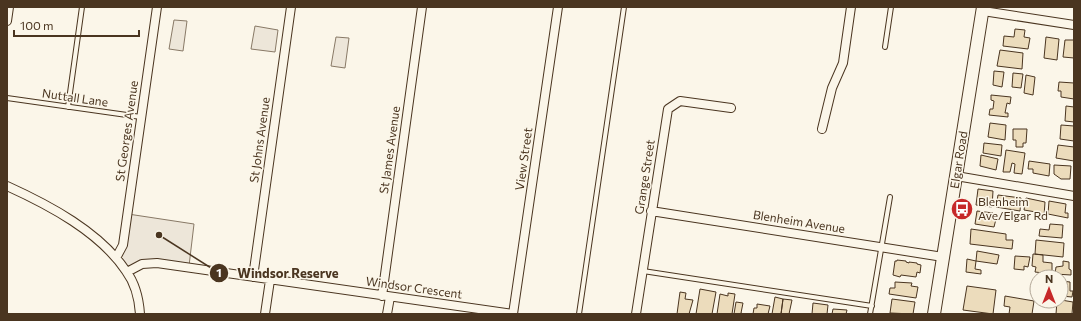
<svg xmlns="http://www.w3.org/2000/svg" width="1081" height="321" font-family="Commissioner,sans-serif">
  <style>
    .green { fill: #ede6d9; stroke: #887966 }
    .building { fill: #ecdcbc; stroke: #4a3520 }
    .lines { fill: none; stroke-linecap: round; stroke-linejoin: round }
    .lane-casing { stroke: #4a3520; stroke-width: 6 }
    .street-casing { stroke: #4a3520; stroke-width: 10 }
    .primary-casing { stroke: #4a3520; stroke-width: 14 }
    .lane { stroke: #fbf6e9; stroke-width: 4 }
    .street { stroke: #fbf6e9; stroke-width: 8 }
    .primary { stroke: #fbf6e9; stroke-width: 12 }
    .labels { text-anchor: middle; stroke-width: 3; stroke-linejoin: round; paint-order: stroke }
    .street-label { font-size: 12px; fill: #4a3520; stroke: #fbf6e9 }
    .poi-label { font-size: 12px; fill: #4a3520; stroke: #fbf6e9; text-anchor: start }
    .leader { fill: none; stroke: #4a3520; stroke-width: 1.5 }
    .callout-dot { fill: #4a3520; stroke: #fbf6e9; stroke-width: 1.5 }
    .mark-label { font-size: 12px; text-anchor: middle; font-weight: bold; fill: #fff }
    .callout-label { font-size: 13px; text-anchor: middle; font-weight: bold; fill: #4a3520; stroke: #fbf6e9; stroke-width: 3; stroke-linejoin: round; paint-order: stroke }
  </style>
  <rect width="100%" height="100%" fill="#fbf6e9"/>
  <path class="green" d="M174 20 187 21 183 51 169 49Z
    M255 26 278 30 275 52 251 49Z
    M336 37 349 38 345 68 331 66Z
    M128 214 194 224 189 266 158 262 127 270 119 257Z"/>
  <path class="building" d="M1015 29 1025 30 1024 37 1030 38 1028 49 1003 46 1004 36 1014 37Z
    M1046 37 1059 39 1057 60 1044 58Z
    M1065 40H1074V58L1063 57Z
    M1000 50 1023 53 1022 69 997 66Z
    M994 71 1004 72 1002 87 993 85Z
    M1013 73 1023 74 1021 88 1012 87Z
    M1026 75 1035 77 1033 95 1024 93Z
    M1059 82 1074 83V99L1061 97V91H1058Z
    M991 95 1011 97 1010 104 1007 103 1005 113H1008V117L989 115 990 109H993L994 101 991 100Z
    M1066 106 1074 107V122L1065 121Z
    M990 123 1006 125 1005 140 988 137Z
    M1061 125 1074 126V141L1060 139Z
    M1013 129H1027L1026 143H1023V147H1016V140H1013Z
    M984 143 1002 145 1001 156 983 153Z
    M1058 145 1074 147V161L1056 158Z
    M1006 150 1025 153 1022 174 1014 173 1015 164 1012 163 1010 172H1003Z
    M981 155 998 159 996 170 980 166Z
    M1029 161 1050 164 1049 176 1033 173V169H1028Z
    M1054 165 1071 166 1070 179H1061L1054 174Z
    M978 189 993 191 992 207 976 205Z
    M998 195 1021 198 1020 211 996 207Z
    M1026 198 1045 202 1044 216 1036 214V212L1024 210Z
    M1049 201 1066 204 1065 213H1068V218L1048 214Z
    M977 211 993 213 992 219H996L994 227 975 224Z
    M1050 224 1063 225 1062 238 1039 236 1040 229 1049 230Z
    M971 229 1006 234V240H1013L1012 249 970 244Z
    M1036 240 1064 243 1063 257 1035 254Z
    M977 251 999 255 997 264 976 261Z
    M1033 254 1043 255V262L1052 263V274L1035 272 1036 267 1032 266Z
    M1015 256 1030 257 1028 267 1024 266V270L1014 269Z
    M967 259 976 261 975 269 981 270V274L966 272Z
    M897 260 906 261V262L909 263V262L917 263V264L921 265 920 273 917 272 916 277 901 275 900 277 893 275 895 261H897Z
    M1063 261 1069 262V269L1071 270V275L1055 274 1056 267 1063 266Z
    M1061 281 1070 282V291H1073L1072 297 1061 296Z
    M895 282 912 283 911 286 918 287 916 298 889 294 890 288H895Z
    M967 286 996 290 993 314 963 310Z
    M700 289 716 292 712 314H696Z
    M680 292 686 293 685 299 693 300 689 314H677Z
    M728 293 735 294 732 314H717L720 294 728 296Z
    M1005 296 1034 301 1032 314H1009L1010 307 1004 306Z
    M775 297 783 299 781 314H772Z
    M783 299 792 300 789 314H781Z
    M892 299 915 302 913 314 890 313Z
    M1061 300 1073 302 1072 314H1056L1057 301Z
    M736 302 743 303 741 313 744 314H734Z
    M813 303 828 305 827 314H812Z
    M757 304 770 306 768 314H753L754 308H757Z
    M833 309 847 310 846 314H832Z"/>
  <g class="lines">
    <g class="lane-casing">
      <path id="lane" d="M885 47 891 7
        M7 98 141 117
        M68 107 82 7
        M643 271 872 306
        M579 314 624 7
        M870 314 890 197"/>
    </g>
    <g class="street-casing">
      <path id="street" d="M983 11 1074 25
        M7 21 9 7
        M822 129 832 88 843 63 851 7
        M956 176 1074 196
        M7 186C49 205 100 232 126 271 135 283 139 299 140 314
        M651 211 943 257
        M116 258 123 245 157 7
        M127 272 142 264 157 263 513 314
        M253 277 291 7
        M382 296 422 7
        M265 314 270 280
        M387 314 390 297
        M513 314 558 7
        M636 314 668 109 680 101 731 108"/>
    </g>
    <g class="primary-casing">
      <path id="primary" d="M934 314 983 7"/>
    </g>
    <use href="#lane" class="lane"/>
    <use href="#street" class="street"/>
    <use href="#primary" class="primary"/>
  </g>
  <defs>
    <g id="bus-disc" transform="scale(1.15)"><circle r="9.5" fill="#c62828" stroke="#fbf6e9"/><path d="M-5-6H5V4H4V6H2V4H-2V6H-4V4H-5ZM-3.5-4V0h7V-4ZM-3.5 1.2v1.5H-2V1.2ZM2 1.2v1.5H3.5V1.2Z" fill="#fff"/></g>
  </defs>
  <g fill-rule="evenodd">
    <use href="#bus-disc" x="962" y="209"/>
  </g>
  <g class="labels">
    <g class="street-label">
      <text transform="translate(75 98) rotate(8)" y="4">Nuttall Lane</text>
      <text transform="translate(127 131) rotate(-82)" y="4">St Georges Avenue</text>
      <text transform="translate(260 140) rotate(-82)" y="4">St Johns Avenue</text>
      <text transform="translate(390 150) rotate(-82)" y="4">St James Avenue</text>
      <text transform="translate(524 159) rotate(-82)" y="4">View Street</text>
      <text transform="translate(959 160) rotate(-81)" y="4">Elgar Road</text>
      <text transform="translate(645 177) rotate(-81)" y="4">Grange Street</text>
      <text transform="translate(799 222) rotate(9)" y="4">Blenheim Avenue</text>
      <text transform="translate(414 288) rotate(8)" y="4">Windsor Crescent</text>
    </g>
    <g class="poi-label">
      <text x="978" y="206">Blenheim<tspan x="978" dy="14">Ave/Elgar Rd</tspan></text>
    </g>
  </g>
  <path class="leader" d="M159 235L219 273"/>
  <g class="callout-dot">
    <circle cx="159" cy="235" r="4"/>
    <circle cx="219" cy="273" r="10"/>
  </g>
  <g class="mark-label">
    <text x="219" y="277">1</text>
  </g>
  <g class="callout-label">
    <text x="288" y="278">Windsor Reserve</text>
  </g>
  <rect width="1081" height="321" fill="none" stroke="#4a3520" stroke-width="16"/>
  <g transform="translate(1049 289)"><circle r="19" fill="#fbf6e9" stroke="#b4a999"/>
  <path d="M0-3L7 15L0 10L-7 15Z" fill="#c62828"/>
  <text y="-6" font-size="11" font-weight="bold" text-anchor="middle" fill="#4a3520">N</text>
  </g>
  <path d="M14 30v6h125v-6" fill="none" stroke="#4a3520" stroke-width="2"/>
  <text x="20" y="30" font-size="12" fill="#4a3520" stroke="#fbf6e9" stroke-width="3" paint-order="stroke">100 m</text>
</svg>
